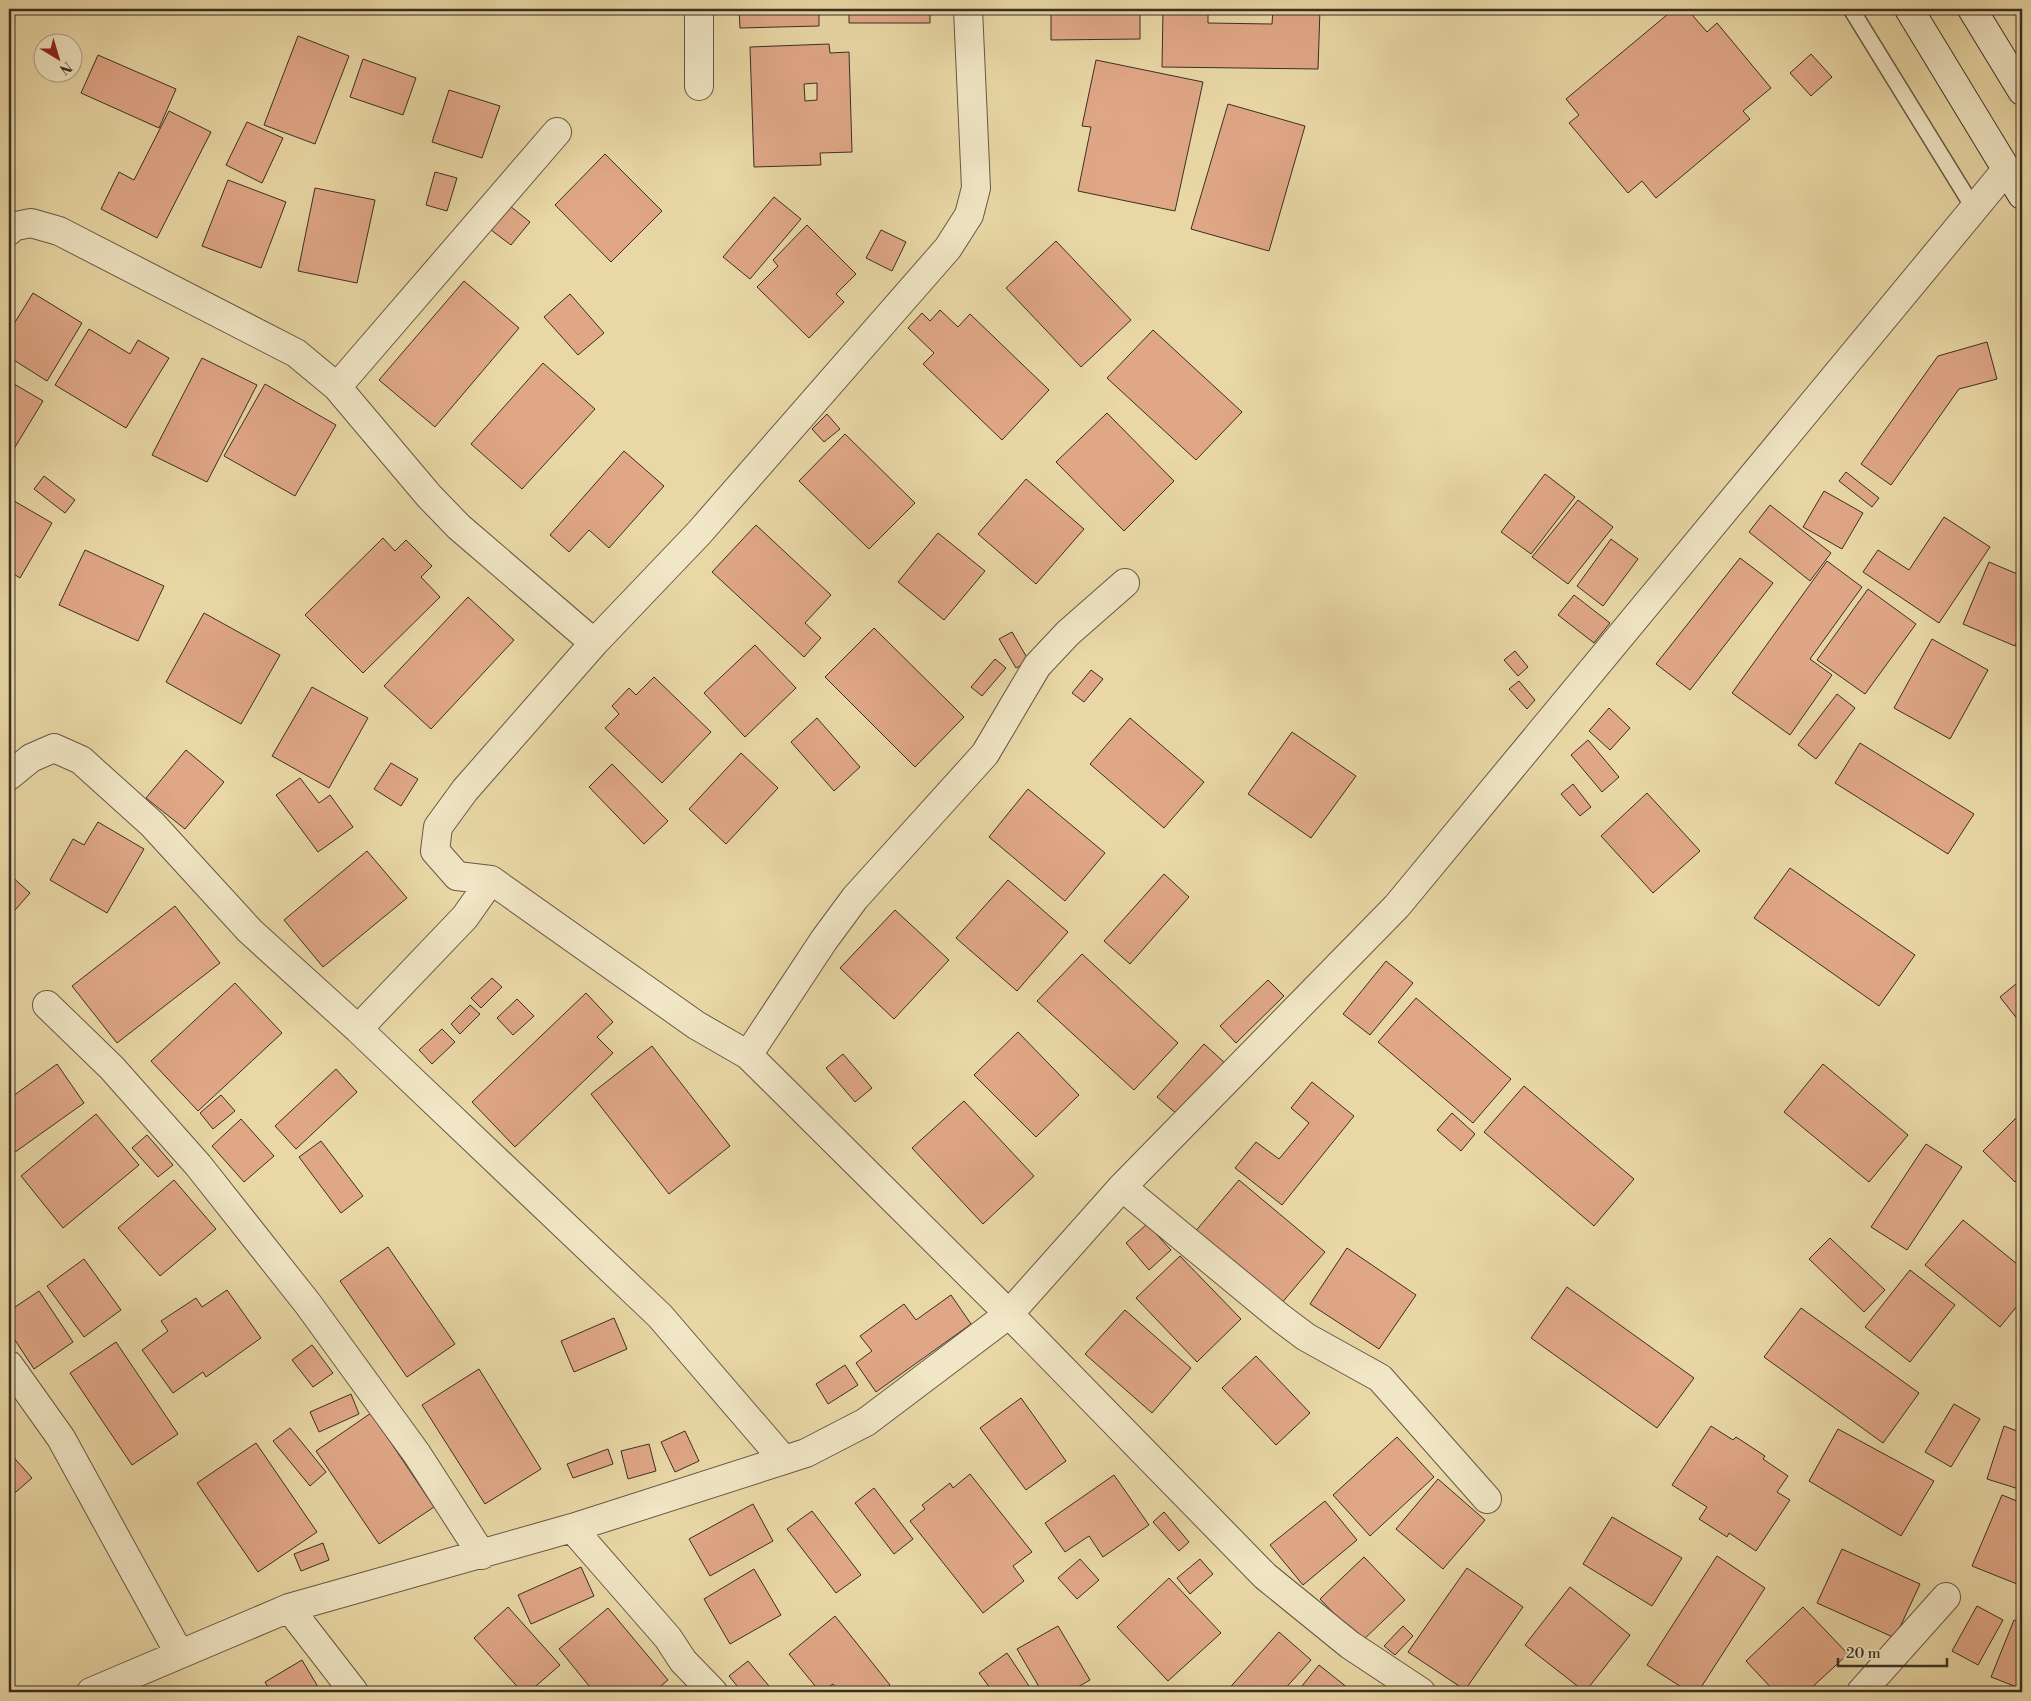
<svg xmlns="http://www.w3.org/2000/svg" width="2031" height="1701" font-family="'Libre Bodoni',serif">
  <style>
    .building { fill: #e0a787; stroke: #3a2f24; fill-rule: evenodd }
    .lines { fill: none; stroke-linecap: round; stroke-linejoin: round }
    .lane-casing { stroke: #665944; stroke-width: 18 }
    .street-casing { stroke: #665944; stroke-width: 30 }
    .secondary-casing { stroke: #3a2f24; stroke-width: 30 }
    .lane { stroke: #f1e6c5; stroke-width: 15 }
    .street { stroke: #f1e6c5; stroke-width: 28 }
    .secondary { stroke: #f1e6c5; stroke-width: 28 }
  </style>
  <rect width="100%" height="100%" fill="#e9d8a6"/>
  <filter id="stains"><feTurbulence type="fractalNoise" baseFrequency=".004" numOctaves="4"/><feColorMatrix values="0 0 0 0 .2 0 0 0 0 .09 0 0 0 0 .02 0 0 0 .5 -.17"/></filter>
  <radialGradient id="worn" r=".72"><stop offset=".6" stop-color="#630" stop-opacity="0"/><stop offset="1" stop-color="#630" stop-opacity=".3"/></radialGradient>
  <path class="building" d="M739 9H819V26L740 28Z
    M849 9H930V23H849Z
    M1051 9H1140V39L1051 40Z
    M1163 9H1208V23L1272 24 1273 9H1320L1318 69 1162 67Z
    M1674 9H1687L1707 32 1717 23 1771 88 1743 111 1750 119 1656 198 1642 181 1628 193 1569 123 1579 115 1566 99Z
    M298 36 349 56 315 144 264 125Z
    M829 44 830 53 849 52 852 152 820 153 821 165 754 167 750 47ZM817 83V100L805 101 804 84Z
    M1811 54 1832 77 1811 96 1790 73Z
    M98 55 176 89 159 128 81 93Z
    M363 59 416 78 403 115 350 97Z
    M1096 60 1203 82 1175 211 1078 191 1091 127 1082 126Z
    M449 90 500 106 482 158 432 142Z
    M1228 104 1305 126 1269 251 1191 229Z
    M169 111 211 132 157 238 101 209 119 172 134 180Z
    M247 122 283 138 262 183 226 165Z
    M605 154 662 211 611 262 555 205Z
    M435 172 457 178 447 211 426 205Z
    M228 180 286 202 261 268 202 246Z
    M315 188 375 200 357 283 298 271Z
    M774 197 801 219 750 279 723 257Z
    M510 206 530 222 511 245 491 230Z
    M807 225 856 274 836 294 844 302 809 338 757 287 778 266 773 260Z
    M881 230 906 242 892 271 866 258Z
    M1056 241 1131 320 1081 367 1006 288Z
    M464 281 519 328 435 427 379 380Z
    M33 293 82 323 47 381 9 357V332Z
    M570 294 604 333 578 355 544 317Z
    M940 310 958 327 970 314 1049 390 1002 440 923 364 934 353 908 328 922 313 930 321Z
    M89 329 130 354 138 340 169 358 126 428 55 385Z
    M1153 330 1242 412 1196 460 1107 378Z
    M1987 342 1997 379 1959 389 1891 485 1861 464 1938 356Z
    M202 358 257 385 207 482 152 455Z
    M543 363 595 409 522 489 471 444Z
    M9 381 43 401 9 457Z
    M265 384 336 425 295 496 224 456Z
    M1107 413 1174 481 1124 531 1056 462Z
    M827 414 840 429 824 442 812 429Z
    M845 434 915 503 869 549 799 481Z
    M624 451 664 486 609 548 589 530 569 552 550 535Z
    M1846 472 1879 498 1872 507 1839 481Z
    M1545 474 1575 497 1531 554 1501 532Z
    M44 476 75 500 65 513 34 489Z
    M1026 479 1084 529 1036 584 978 534Z
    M1824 491 1863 513 1842 549 1803 527Z
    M9 498 52 523 20 578 9 571Z
    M1578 500 1613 527 1568 584 1532 557Z
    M1770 505 1831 553 1810 581 1749 532Z
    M1944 517 1990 547 1939 623 1863 572 1878 550 1909 570Z
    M756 525 831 595 805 623 821 638 804 657 712 572Z
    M938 533 985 571 944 620 898 582Z
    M383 538 395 551 406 540 432 566 421 577 440 597 363 673 305 615Z
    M1611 539 1638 559 1603 606 1577 586Z
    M85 550 164 586 138 641 59 605Z
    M1740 558 1773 583 1690 690 1656 664Z
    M1827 561 1862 587 1810 659 1832 675 1790 735 1732 693Z
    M1989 562 2022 576V628L2015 646 1963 624Z
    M1868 589 1916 624 1865 694 1817 660Z
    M1574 595 1610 623 1594 643 1558 615Z
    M468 597 514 640 431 729 384 686Z
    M204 613 280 655 241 724 166 682Z
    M874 628 964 717 915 767 825 677Z
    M1012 632 1029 661 1016 668 999 639Z
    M1932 639 1988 670 1950 739 1894 708Z
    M755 645 796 688 745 737 704 693Z
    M1515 651 1528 667 1518 676 1504 660Z
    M995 659 1006 668 982 696 971 687Z
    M1091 670 1103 679 1084 702 1072 693Z
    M654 677 711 732 662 783 605 728 619 714 612 706 629 688 636 695Z
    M1519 681 1535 700 1527 709 1509 689Z
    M312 687 368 718 329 788 272 756Z
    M1837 694 1855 708 1816 759 1798 745Z
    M1609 708 1630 728 1610 750 1589 731Z
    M817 718 860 767 834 791 791 742Z
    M1130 718 1204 782 1164 828 1090 764Z
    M1292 732 1356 776 1311 838 1248 794Z
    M1588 740 1619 777 1602 792 1571 755Z
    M1860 743 1974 814 1948 854 1835 783Z
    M186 750 224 782 185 829 146 798Z
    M741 753 778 788 726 844 689 809Z
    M391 763 418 779 401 806 374 789Z
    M612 764 668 821 644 844 589 787Z
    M300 778 319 803 330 795 353 827 318 852 276 795Z
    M1573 784 1591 807 1580 816 1561 794Z
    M1028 789 1105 853 1065 901 989 837Z
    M1647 793 1700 851 1653 893 1601 836Z
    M98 822 144 849 107 913 50 880 73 839 84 845Z
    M367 851 407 898 323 967 284 920Z
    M1790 868 1915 955 1879 1006 1754 918Z
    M9 874 30 893 9 917Z
    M1164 874 1189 897 1130 964 1104 941Z
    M1008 880 1068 932 1017 991 956 938Z
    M175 906 220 963 117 1043 72 986Z
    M895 910 949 960 894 1019 840 968Z
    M1082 954 1178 1043 1134 1090 1037 1001Z
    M1386 961 1413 983 1370 1035 1343 1014Z
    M492 978 502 987 481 1008 471 998Z
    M2022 979V1025L2000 997Z
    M1268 980 1284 996 1236 1043 1220 1026Z
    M235 983 282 1033 198 1111 151 1061Z
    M586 993 613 1022 597 1037 613 1053 515 1147 472 1102Z
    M1416 998 1511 1079 1473 1123 1378 1042Z
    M517 999 534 1016 513 1035 497 1018Z
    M470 1005 480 1014 460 1034 451 1024Z
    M442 1029 455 1042 432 1064 419 1050Z
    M1018 1032 1079 1095 1036 1137 974 1075Z
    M1204 1044 1225 1063 1178 1115 1157 1097Z
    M652 1046 730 1146 669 1194 591 1094Z
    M843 1054 872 1088 855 1102 826 1068Z
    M57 1064 84 1103 11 1155 9 1152V1099Z
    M1823 1064 1908 1135 1869 1182 1784 1112Z
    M336 1069 357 1092 296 1149 275 1126Z
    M1312 1082 1354 1116 1282 1205 1235 1168 1256 1142 1279 1159 1309 1123 1291 1108Z
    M1524 1086 1634 1179 1594 1226 1484 1132Z
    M221 1095 235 1111 213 1129 200 1113Z
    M964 1101 1034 1176 983 1224 912 1148Z
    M2022 1112V1175L2015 1182 1983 1151Z
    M1452 1113 1475 1134 1461 1151 1437 1130Z
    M96 1114 139 1165 63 1228 21 1176Z
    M241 1119 274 1156 244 1182 212 1146Z
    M147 1135 173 1165 158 1177 132 1148Z
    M321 1141 363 1196 341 1213 299 1157Z
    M1926 1144 1962 1167 1907 1250 1871 1227Z
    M174 1180 216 1229 160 1276 118 1228Z
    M1239 1180 1325 1252 1280 1305 1194 1233Z
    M1963 1220 2022 1268V1300L2000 1327 1925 1265Z
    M1147 1224 1171 1250 1149 1270 1126 1243Z
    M1830 1238 1885 1290 1864 1312 1809 1259Z
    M388 1247 455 1344 407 1377 340 1281Z
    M1347 1248 1416 1295 1379 1349 1310 1304Z
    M1180 1256 1241 1319 1197 1362 1136 1298Z
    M84 1259 121 1310 84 1337 47 1286Z
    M1910 1270 1955 1305 1910 1362 1865 1327Z
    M1567 1287 1694 1378 1657 1428 1531 1338Z
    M227 1290 261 1338 206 1377 203 1372 173 1393 142 1350 168 1331 161 1321 196 1298 202 1307Z
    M39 1291 73 1342 34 1369 9 1331V1311Z
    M951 1295 971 1324 876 1392 856 1363 872 1351 860 1336 904 1304 916 1320Z
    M1801 1308 1919 1393 1883 1443 1764 1357Z
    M1125 1310 1191 1368 1152 1413 1085 1354Z
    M614 1318 627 1349 574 1372 561 1341Z
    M116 1342 178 1434 132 1465 70 1373Z
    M312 1345 333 1373 313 1387 292 1360Z
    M1256 1356 1310 1413 1276 1445 1222 1388Z
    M845 1365 858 1385 828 1404 816 1384Z
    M479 1369 541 1469 485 1504 422 1405Z
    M351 1394 359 1414 319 1432 310 1412Z
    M1021 1398 1066 1461 1026 1490 980 1428Z
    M1954 1404 1980 1419 1951 1467 1925 1452Z
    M371 1413 434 1507 379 1544 316 1451Z
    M1711 1426 1733 1440 1736 1437 1765 1456 1763 1459 1788 1476 1777 1492 1790 1500 1756 1551 1729 1533 1727 1537 1699 1519 1707 1507 1672 1485Z
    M2004 1426 2022 1433V1490L1987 1479Z
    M290 1428 326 1472 310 1486 273 1441Z
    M1838 1429 1934 1481 1901 1536 1809 1481Z
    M685 1431 699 1461 675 1472 661 1442Z
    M1397 1437 1434 1477 1370 1536 1333 1495Z
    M256 1443 317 1532 258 1572 197 1483Z
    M649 1444 656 1471 628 1479 621 1451Z
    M608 1449 613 1464 573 1478 567 1464Z
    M9 1452 32 1478 9 1498Z
    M970 1474 1032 1552 1013 1566 1024 1581 983 1613 910 1521 925 1509 922 1505 950 1483 953 1488Z
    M1114 1475 1149 1525 1103 1557 1089 1536 1065 1552 1045 1523Z
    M1438 1479 1485 1520 1443 1569 1396 1529Z
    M874 1488 913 1539 894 1554 855 1503Z
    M2002 1495 2022 1503V1586L1972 1566Z
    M1325 1501 1357 1540 1303 1585 1270 1545Z
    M753 1504 773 1541 710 1576 689 1539Z
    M812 1511 861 1575 836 1593 787 1529Z
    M1164 1512 1189 1542 1179 1551 1153 1522Z
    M1612 1517 1682 1558 1652 1606 1583 1564Z
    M323 1543 329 1560 301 1571 294 1554Z
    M1842 1549 1920 1584 1895 1638 1817 1603Z
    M1717 1556 1765 1588 1698 1692H1689L1647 1665Z
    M1364 1557 1405 1600 1361 1642 1320 1599Z
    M1080 1559 1099 1580 1077 1599 1058 1578Z
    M1200 1559 1213 1574 1190 1594 1177 1578Z
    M581 1567 594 1596 531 1624 518 1595Z
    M1467 1568 1523 1607 1465 1690 1408 1652Z
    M754 1569 781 1615 730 1644 704 1599Z
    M1169 1578 1221 1633 1168 1681 1117 1627Z
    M1570 1587 1630 1635 1585 1692 1525 1645Z
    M1977 1606 2003 1620 1978 1665 1952 1651Z
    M508 1607 560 1665 529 1692H522L474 1638Z
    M1803 1607 1848 1654 1807 1692H1775L1746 1661Z
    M608 1608 668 1680 654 1692H594L559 1649Z
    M835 1616 890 1685 881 1692H840L833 1684 820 1692 789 1654Z
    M2014 1620 2022 1623V1689L1991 1677Z
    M1058 1626 1090 1680 1069 1692H1042L1017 1649Z
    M1403 1626 1413 1636 1395 1655 1384 1646Z
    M1279 1632 1311 1660 1282 1692H1226Z
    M1007 1653 1033 1692H993L979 1673Z
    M302 1660 321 1692H271L265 1682Z
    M748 1661 774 1692H742L729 1676Z
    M1319 1665 1353 1692H1297Z"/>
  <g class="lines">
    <g class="lane-casing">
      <path id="lane" d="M1851 9 1973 207"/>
    </g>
    <g class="street-casing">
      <path id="street" d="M968 9 976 188 969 215 948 248 699 533 594 643 465 790 438 827 435 851 457 876 491 880 696 1025 748 1055 1009 1314 1265 1576 1350 1645 1421 1692
        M699 86V9
        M9 231 11 227 31 223 59 231 296 353 337 387 429 496 459 527 594 643
        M337 387 557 132
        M9 776 31 758 54 748 81 760 152 824 250 931 358 1029 660 1316 783 1459
        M47 1005 112 1068 198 1165 308 1304 417 1454 482 1555
        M358 1029 465 917 491 880
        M748 1055 824 940 855 898 985 754 1037 666 1068 633 1125 583
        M1122 1187 1282 1319 1306 1337 1380 1378 1487 1499
        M9 1365 61 1438 179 1653
        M572 1528 668 1638 683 1661 713 1692
        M289 1608 354 1692
        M91 1692 289 1608 572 1528 806 1453 866 1422 1009 1314 1122 1187 1397 906 2006 170
        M1861 1692 1946 1597"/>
    </g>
    <g class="secondary-casing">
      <path id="secondary" d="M1909 9 2022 195
        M1972 9 2022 91"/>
    </g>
    <use href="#lane" class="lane"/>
    <use href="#street" class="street"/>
    <use href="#secondary" class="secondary"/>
  </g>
  <rect width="2031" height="1701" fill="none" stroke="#e9d8a6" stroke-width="30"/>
  <rect x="10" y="10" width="2011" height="1681" fill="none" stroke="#3a2f24" stroke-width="2.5"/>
  <rect x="15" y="15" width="2001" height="1671" fill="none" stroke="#3a2f24"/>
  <g transform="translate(58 58) rotate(142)"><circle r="24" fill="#f1e6c5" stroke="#a89d85"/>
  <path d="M0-4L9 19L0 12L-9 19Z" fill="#8f2418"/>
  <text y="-8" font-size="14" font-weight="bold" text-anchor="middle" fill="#3a2f24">N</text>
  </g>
  <path d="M1838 1658v8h109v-8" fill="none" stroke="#3a2f24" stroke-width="2.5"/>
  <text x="1846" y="1658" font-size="15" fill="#3a2f24" stroke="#f1e6c5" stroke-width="4" paint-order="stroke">20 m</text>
  <rect width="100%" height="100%" filter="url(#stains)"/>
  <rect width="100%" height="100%" fill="url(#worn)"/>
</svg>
